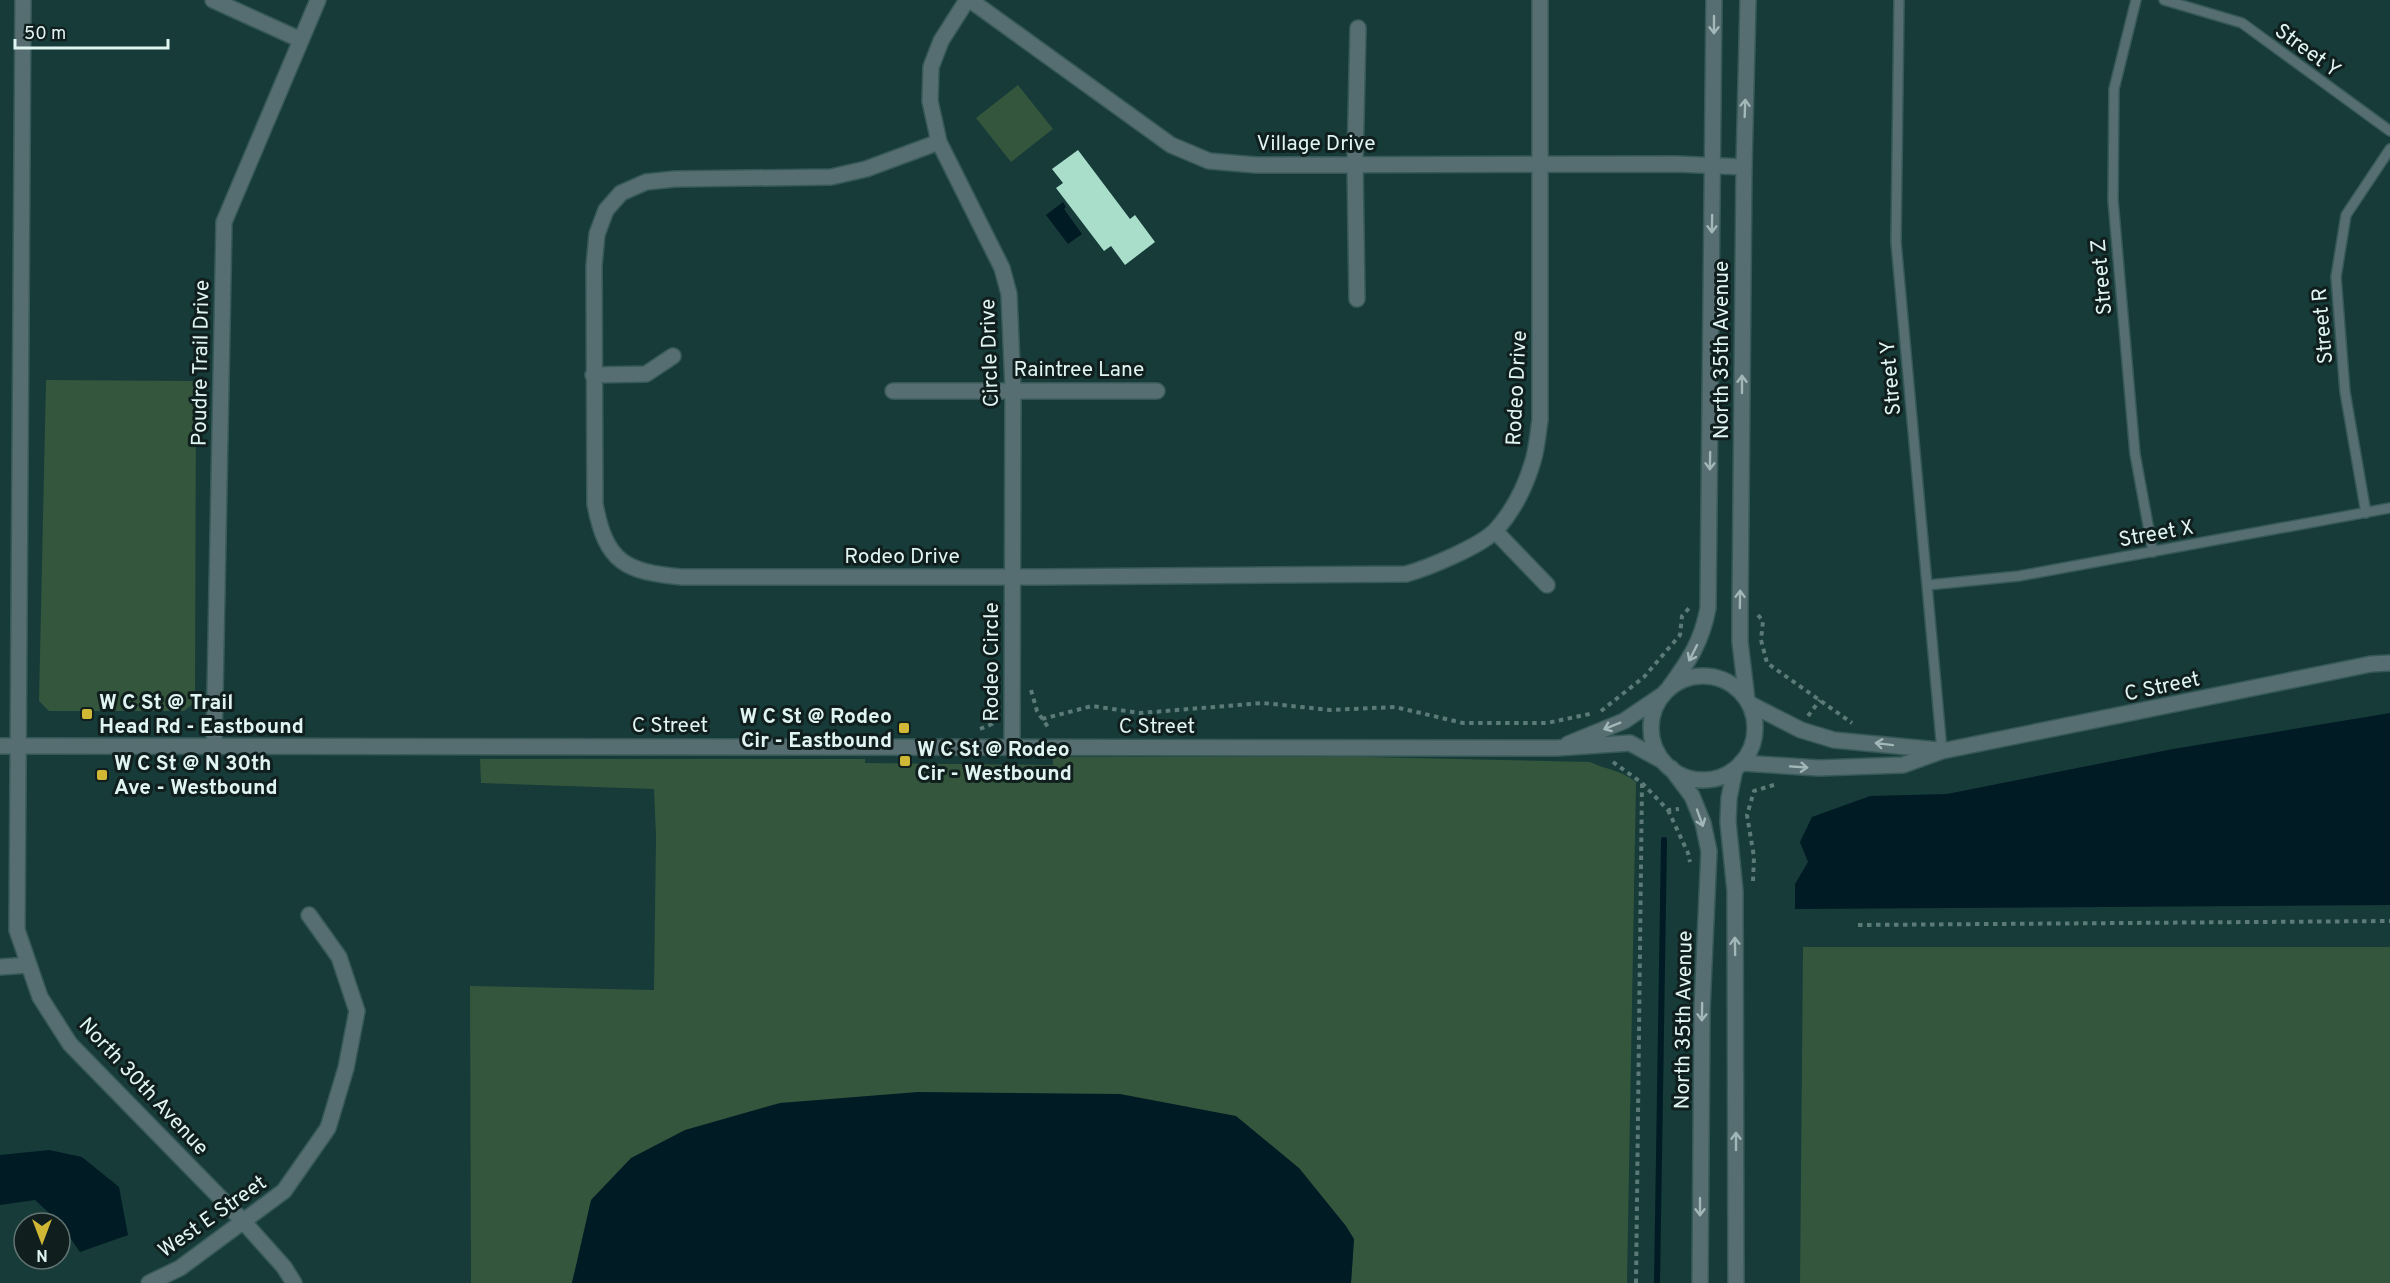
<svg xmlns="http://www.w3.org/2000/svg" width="2390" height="1283" font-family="Overpass,sans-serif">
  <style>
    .green { fill: #34563d }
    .water { fill: #011b24 }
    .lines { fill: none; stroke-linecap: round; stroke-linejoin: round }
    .stream { stroke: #011b24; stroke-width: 6 }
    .building { fill: #a8deca }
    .service-casing { stroke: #365957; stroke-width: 12 }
    .minor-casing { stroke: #365957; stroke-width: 18 }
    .tertiary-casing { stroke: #365957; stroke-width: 18 }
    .path { stroke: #5b7a78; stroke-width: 4; stroke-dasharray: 4.5 4.5; stroke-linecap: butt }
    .service { stroke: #566d71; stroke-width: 9 }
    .minor { stroke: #566d71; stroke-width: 15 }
    .tertiary { stroke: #566d71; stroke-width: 15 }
    .oneway { stroke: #a2b8b8 }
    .poi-dot { fill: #d1b736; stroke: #101f1e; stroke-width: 2 }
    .labels { text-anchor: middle; stroke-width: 6; stroke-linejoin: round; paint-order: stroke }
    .street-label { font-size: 21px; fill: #e0f5f2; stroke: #101f1e }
    .poi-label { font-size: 21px; font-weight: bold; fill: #e0f5f2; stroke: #101f1e; text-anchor: start }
  </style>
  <rect width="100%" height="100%" fill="#163b39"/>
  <path class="green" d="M1018 85 1053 129 1011 162 976 118Z
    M46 380 196 381 195 702 184 711H49L39 701Z
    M1053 757H1367L1590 762C1609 771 1617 768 1636 782L1627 1283H1351L1354 1239 1299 1168 574 1273 572 1283H471L470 986 654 990 656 836 654 789 481 783 480 759H865V763L1053 765Z
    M1803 947H2390V1283H1800Z"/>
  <path class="water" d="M1063 202 1066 207 1064 209 1082 234 1068 244 1046 215Z
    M2390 713V905L1795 909V884L1808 862 1800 842 1812 817 1870 796 1947 794 2173 749Z
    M918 1092 1120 1094 1236 1116 1299 1168 1346 1226 1354 1239 1351 1283H572L591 1200 631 1158 685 1130 780 1103Z
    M49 1150 82 1157 119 1187 128 1235 80 1252 60 1223 35 1200 0 1205V1155Z"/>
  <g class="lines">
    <path class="stream" d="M1657 1283 1664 840"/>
  </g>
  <path class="building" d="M1078 150 1130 219 1135 215 1155 242 1125 265 1111 246 1104 251 1056 188 1063 183 1052 169Z"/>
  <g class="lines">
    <g class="service-casing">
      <path id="service" d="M1899 0 1896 242 1942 751
        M2136 0 2114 89 2113 200 2135 454 2153 552
        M2164 0 2242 23 2390 131
        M2366 513 2345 392 2336 277 2346 215 2390 149
        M1928 585 2019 576 2390 508"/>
    </g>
    <g class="minor-casing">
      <path id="minor" d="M23 0 17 930 40 997 70 1044 242 1220 284 1267 294 1283
        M213 0 301 40
        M967 0 941 41 931 67 930 101 939 142 1002 268 1009 294 1013 390 1012 747
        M970 0 1171 145 1209 161 1256 165 1676 164 1744 167
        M939 142 866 169 831 177 675 179 646 182 621 193 606 210 597 234 594 266 595 504C606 563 626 572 682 577H1041L1406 574C1428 568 1481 546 1496 530 1513 511 1526 485 1533 461 1537 448 1538 433 1540 420V0
        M1357 299 1355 164 1358 28
        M593 375 646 374 673 356
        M893 391H1157
        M1495 531 1547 585
        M1750 704 1801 730 1834 740 1939 750
        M214 746 224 222 318 0
        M1741 763 1819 768 1903 765 1942 751 2371 664 2390 663
        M0 967 29 965
        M149 1283 180 1268 284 1191 328 1128 346 1068 357 1011 339 957 309 915"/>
    </g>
    <g class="tertiary-casing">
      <path id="tertiary" d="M1651 728a52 52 0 1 1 104 0a52 52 0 1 1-104 0Z
        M1669 688C1689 661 1702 641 1708 608L1714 0
        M1747 700 1740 642V613L1744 167 1748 0
        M1568 744 1624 721 1661 696
        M0 746 1557 748 1630 743 1663 761
        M1671 768 1692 796 1703 823 1709 851 1702 1009 1700 1283
        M1735 769 1729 798 1728 822 1735 891 1736 1283"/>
    </g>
    <path class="path" d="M1758 615 1763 621 1761 640 1767 663 1852 723
      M1031 690 1037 711 1050 730
      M1601 711 1644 677 1680 635 1682 616 1691 606
      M1808 716 1820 700
      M1042 719 1092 706 1140 713 1263 703 1330 710 1395 707 1463 723H1547L1594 713
      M980 729 992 724 994 721
      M1613 762 1642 783 1668 810 1679 809
      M1668 810 1688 853 1690 862
      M1753 881 1754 857 1747 815 1754 791 1777 784
      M1858 925 2390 921
      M1636 1283 1642 783"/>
    <use href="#service" class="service"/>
    <use href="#minor" class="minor"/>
    <use href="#tertiary" class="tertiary"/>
  </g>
  <defs><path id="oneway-shaft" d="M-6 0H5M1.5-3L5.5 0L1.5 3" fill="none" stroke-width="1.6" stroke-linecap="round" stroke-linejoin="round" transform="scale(1.5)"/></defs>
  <g class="oneway">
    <use href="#oneway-shaft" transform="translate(1714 25) rotate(90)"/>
    <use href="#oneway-shaft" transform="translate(1745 108) rotate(-88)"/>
    <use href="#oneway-shaft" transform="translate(1712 224) rotate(91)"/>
    <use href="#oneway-shaft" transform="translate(1742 384) rotate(-90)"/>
    <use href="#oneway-shaft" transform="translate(1710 461) rotate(91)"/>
    <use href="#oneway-shaft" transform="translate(1740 599) rotate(-89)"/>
    <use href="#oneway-shaft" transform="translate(1693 653) rotate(117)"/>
    <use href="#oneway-shaft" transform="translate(1612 726) rotate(158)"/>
    <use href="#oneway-shaft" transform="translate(1884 744) rotate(-173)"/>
    <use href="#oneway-shaft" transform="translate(1799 767) rotate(4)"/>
    <use href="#oneway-shaft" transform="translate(1700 818) rotate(70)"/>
    <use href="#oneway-shaft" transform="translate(1735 946) rotate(-91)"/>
    <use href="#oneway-shaft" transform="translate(1702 1012) rotate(91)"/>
    <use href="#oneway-shaft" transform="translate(1736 1141) rotate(-90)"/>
    <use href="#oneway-shaft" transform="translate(1700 1207) rotate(90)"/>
  </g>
  <g class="poi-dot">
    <rect x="81" y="708" width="12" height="12" rx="3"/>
    <rect x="898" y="722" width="12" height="12" rx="3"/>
    <rect x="899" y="755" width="12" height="12" rx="3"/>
    <rect x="96" y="769" width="12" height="12" rx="3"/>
  </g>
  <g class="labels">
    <g class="street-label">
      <text transform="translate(2308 50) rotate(36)" y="7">Street Y</text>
      <text x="1316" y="150">Village Drive</text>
      <text transform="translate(2101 277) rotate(-95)" y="7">Street Z</text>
      <text transform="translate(2322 326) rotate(-95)" y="7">Street R</text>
      <text transform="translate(1721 350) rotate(-90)" y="7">North 35th Avenue</text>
      <text transform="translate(989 353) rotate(-92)" y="7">Circle Drive</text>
      <text transform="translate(200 363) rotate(-89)" y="7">Poudre Trail Drive</text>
      <text x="1079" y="376">Raintree Lane</text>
      <text transform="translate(1890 378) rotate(-95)" y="7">Street Y</text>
      <text transform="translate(1516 388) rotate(-87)" y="7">Rodeo Drive</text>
      <text transform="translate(2156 533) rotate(-10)" y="7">Street X</text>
      <text x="902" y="563">Rodeo Drive</text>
      <text transform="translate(991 662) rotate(-90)" y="7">Rodeo Circle</text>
      <text transform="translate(2162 686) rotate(-12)" y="7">C Street</text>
      <text x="670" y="732">C Street</text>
      <text x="1157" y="733">C Street</text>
      <text transform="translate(1683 1020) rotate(-89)" y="7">North 35th Avenue</text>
      <text transform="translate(144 1086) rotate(47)" y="7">North 30th Avenue</text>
      <text transform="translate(212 1216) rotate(-35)" y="7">West E Street</text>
    </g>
    <g class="poi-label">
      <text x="99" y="709">W C St @ Trail<tspan x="99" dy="24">Head Rd - Eastbound</tspan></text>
      <text x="892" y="723" text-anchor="end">W C St @ Rodeo<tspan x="892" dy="24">Cir - Eastbound</tspan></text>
      <text x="917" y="756">W C St @ Rodeo<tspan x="917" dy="24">Cir - Westbound</tspan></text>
      <text x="114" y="770">W C St @ N 30th<tspan x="114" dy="24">Ave - Westbound</tspan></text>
    </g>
  </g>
  <g transform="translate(42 1241) rotate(180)"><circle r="28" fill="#101f1e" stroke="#637573" stroke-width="1.5"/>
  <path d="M0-4.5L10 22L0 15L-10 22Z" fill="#d1b736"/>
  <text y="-9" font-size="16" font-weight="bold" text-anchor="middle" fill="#e0f5f2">N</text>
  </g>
  <path d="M15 39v9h153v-9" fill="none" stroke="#e0f5f2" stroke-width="3"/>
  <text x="24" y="39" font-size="18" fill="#e0f5f2" stroke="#101f1e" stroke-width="4.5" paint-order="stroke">50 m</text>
</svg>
